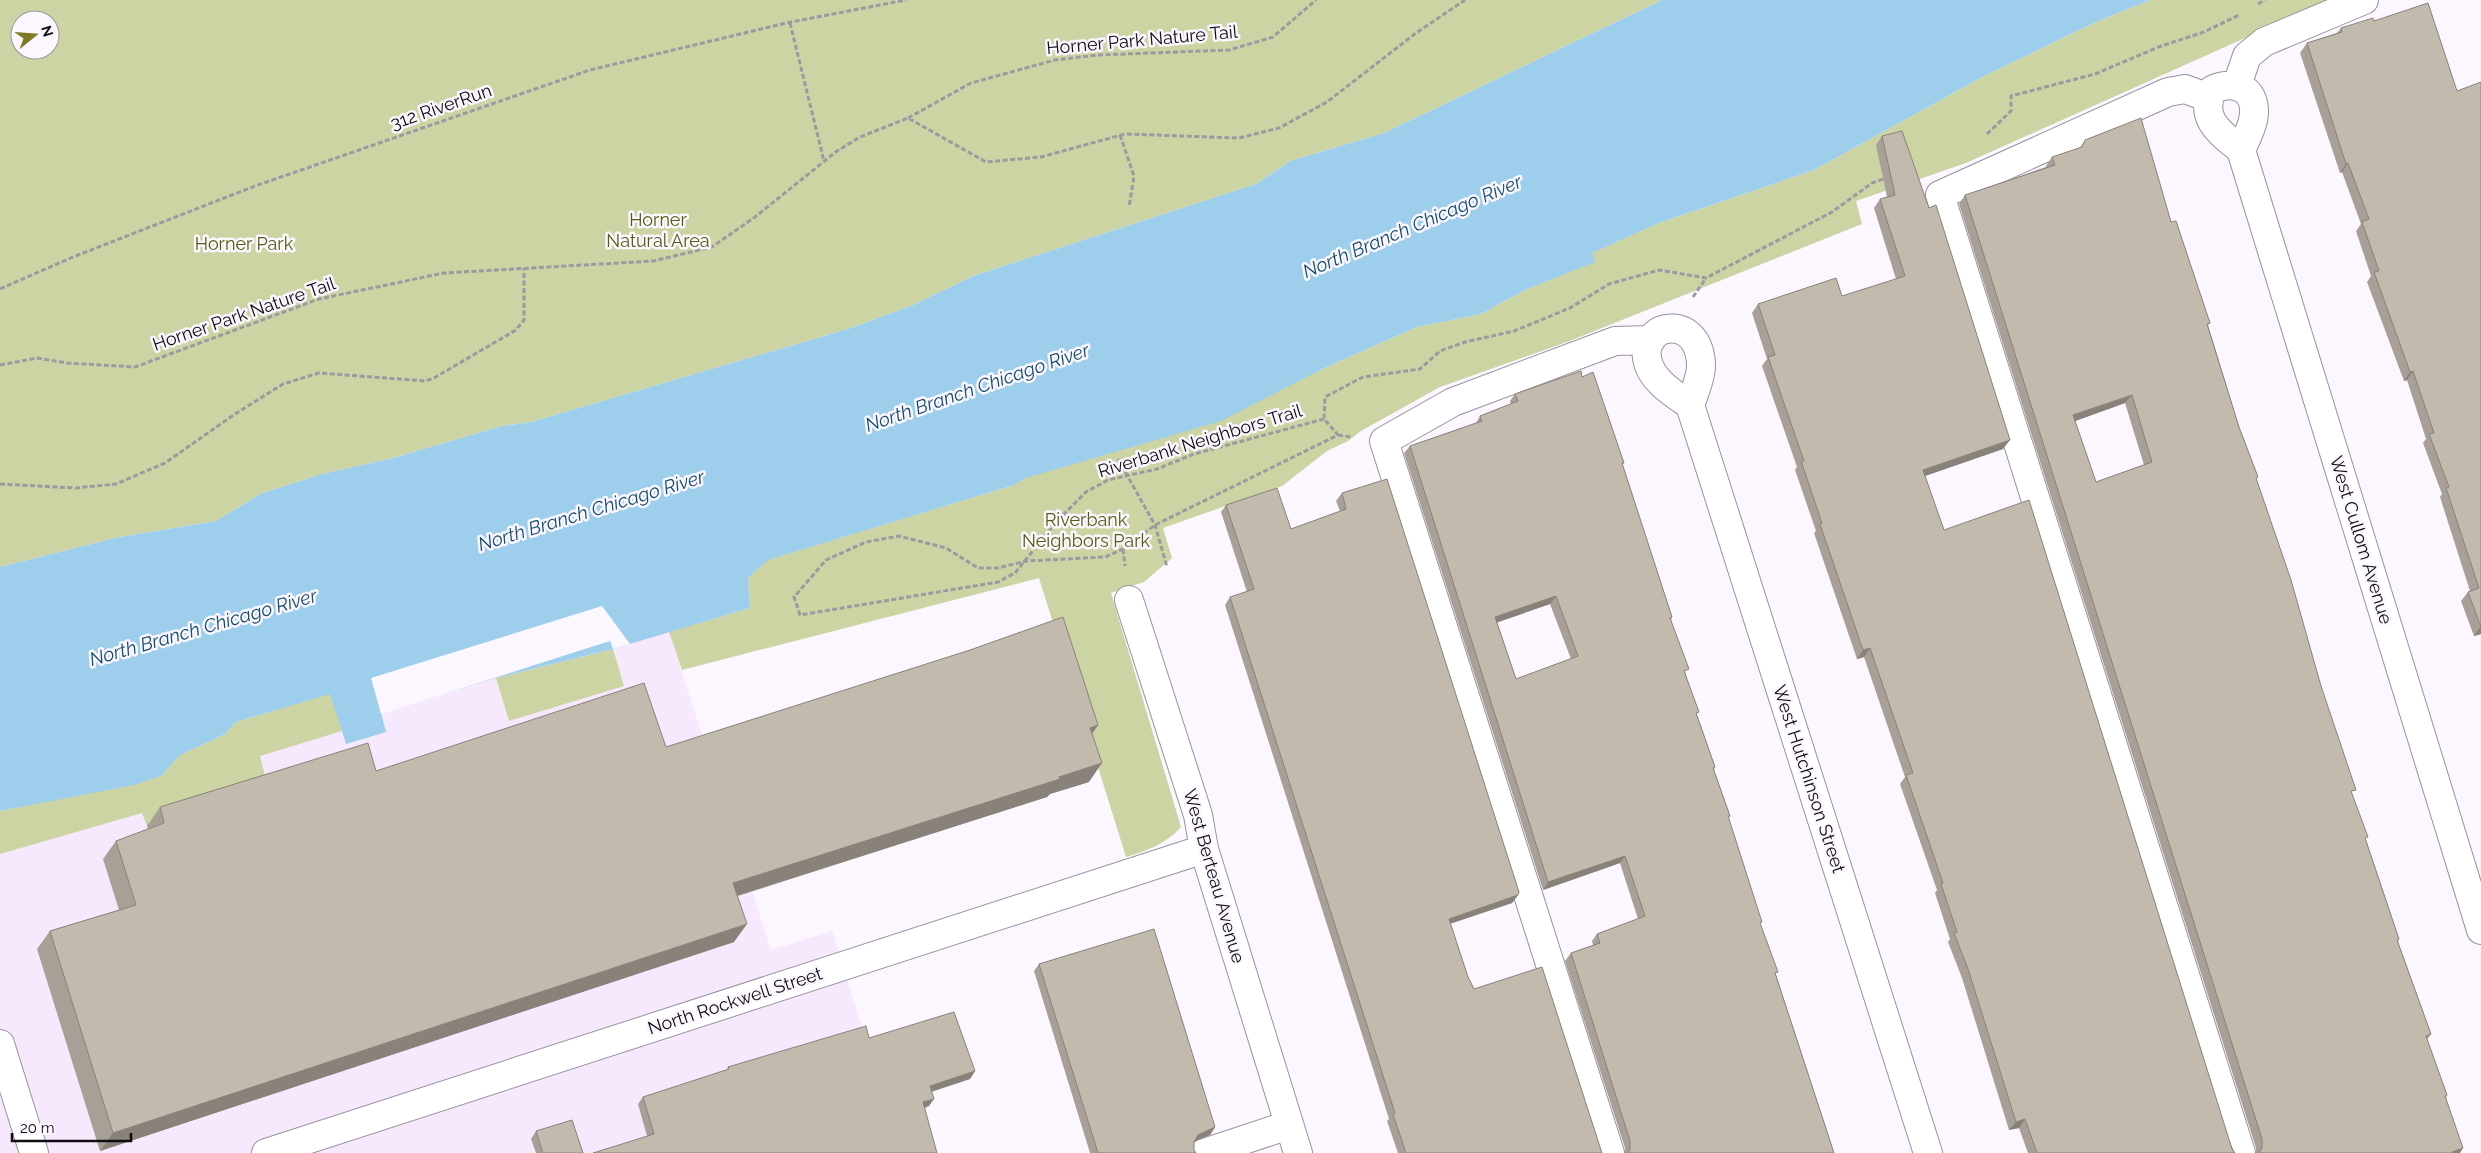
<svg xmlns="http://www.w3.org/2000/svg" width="2481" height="1153" font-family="Raleway,sans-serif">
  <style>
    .built { fill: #f6e9fd }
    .green { fill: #cdd4a3; fill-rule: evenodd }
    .water { fill: #9dceec }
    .pier { fill: #fbf6ff }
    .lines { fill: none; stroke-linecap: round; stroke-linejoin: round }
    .minor-casing { stroke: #99929e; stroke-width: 30 }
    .path { stroke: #9d99a0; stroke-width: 3; stroke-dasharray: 5 2.5; stroke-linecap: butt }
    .minor { stroke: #fff; stroke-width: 28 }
    .wall { fill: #a8a096; fill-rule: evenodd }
    .shaded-wall { fill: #88827a }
    .building { fill: #c3baae; stroke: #88827a; fill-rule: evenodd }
    .labels { text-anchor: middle; stroke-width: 5; stroke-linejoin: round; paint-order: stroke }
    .street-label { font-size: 18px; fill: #0f0d11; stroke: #fbf6ff }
    .park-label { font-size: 18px; fill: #575d0f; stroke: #fbf6ff }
    .water-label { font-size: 19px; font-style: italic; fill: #124e6c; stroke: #fbf6ff }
  </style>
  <rect width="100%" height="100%" fill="#fbf6ff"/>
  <path class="built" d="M669 632 771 950 832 931 901 1153H0V811L330 693 346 743 385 732 381 714 496 678 613 649Z"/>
  <path class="green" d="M0 0H1662L1384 133 1290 161 1256 184 973 276 913 305 851 328 531 422 502 426 393 458 322 474 260 494 216 521 119 537 0 567ZM20 20H50V50H20Z
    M2150 0H2330L1966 163 1856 201 1862 224 1567 342 1440 387 1361 431 1348 441 1327 451 1282 486 1163 528 1172 558 1144 582 1111 593 1181 827C1166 844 1146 851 1126 857L1039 578 682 670 669 632 750 608 748 578 767 560 1014 485 1026 478 1322 369 1417 327 1481 314 1525 290 1594 262 1591 253 1659 223 1814 170 1984 76 2096 22Z
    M613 649 624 686 509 721 496 678Z
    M331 693 342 731 260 756 268 788 147 826 142 813 0 854V811L161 776 180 755 225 734 236 722Z"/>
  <path class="water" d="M1662 0H2150L2096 22 1984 76 1814 170 1659 223 1592 253 1595 262 1525 290 1481 314 1417 327 1322 369 1221 421 1026 478 1014 485 768 560 748 578 750 608 613 649 496 678 381 713 386 732 346 744 330 694 236 722 225 734 180 755 161 776 134 785 0 811V567L119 537 216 521 260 494 322 474 393 458 502 426 531 422 851 328 913 305 973 276 1256 184 1290 161 1384 133Z"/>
  <path class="pier" d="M602 606 630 644 613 649 610 641 381 714 371 678Z"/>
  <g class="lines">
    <g class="minor-casing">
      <path id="minor" d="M2237 85 2247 56 2264 42 2364 0
        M2209 98 2185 89 2168 92 1940 195 2241 1153
        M2241 150C2245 141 2251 130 2253 120 2259 91 2237 78 2212 90 2199 120 2221 133 2241 150L2481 930
        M1690 405C1674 394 1650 380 1647 358 1641 321 1702 313 1701 368 1700 380 1694 394 1690 405L1928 1153
        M1129 600 1198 815 1204 849 1298 1153
        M0 1044 34 1153
        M266 1153 1204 849
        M1204 1153 1289 1125
        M1610 1153 1384 441 1453 402 1615 341 1651 340"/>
    </g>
    <path class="path" d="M2258 4 2265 0
      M790 23 824 161
      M908 118 971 83 1055 60 1098 55 1229 50 1273 37 1316 0
      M1987 134 2011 111V96L2095 74 2161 46 2204 32 2239 15
      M1120 135 1134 176 1129 207
      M0 289 73 257 255 186 590 70 786 23 906 0
      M1693 297 1706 278
      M0 365 37 358 67 363 135 367 319 299 444 273 653 261 712 247 755 217 837 151 860 137 908 118 986 162 1041 157 1125 134 1239 138 1279 128 1327 102 1416 33 1465 0
      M1324 419 1194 454 1157 469 1108 480 1086 492 1057 521 1015 573 998 582 800 615 794 597 826 560 866 542 899 536 946 548 978 568H998L1026 561 1105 557 1123 549 1155 525 1338 435 1324 419 1325 397 1363 377 1420 369 1440 351 1465 342 1514 331 1570 308 1609 284 1659 270 1706 278 1832 212 1872 183 1886 178
      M1338 435 1351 437
      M1118 459 1155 525 1167 567
      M0 484 76 488 116 484 165 463 235 414 283 384 319 373 426 381 434 378 516 330 524 320V268
      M1123 549 1125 566"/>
    <use href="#minor" class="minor"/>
  </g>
  <path class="wall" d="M2374 21 2457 91 2481 634 2474 636 2461 601 2468 592 2470 591 2440 497 2442 494 2423 443 2426 439 2407 380 2404 381 2367 282 2371 276 2356 231 2361 224 2342 172 2340 173 2300 53 2307 43 2337 33 2341 28Z
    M1882 136 2003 449 1925 476 1944 530 2235 1153H2028L2019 1128 2009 1130 1962 978 1948 942 1950 939 1935 893 1937 890 1900 784 1905 777 1864 657 1857 659 1814 533 1816 531 1795 470 1797 467 1762 366 1767 359 1752 313 1758 304 1842 296 1896 279 1874 208 1880 199 1887 197 1876 145Z
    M2085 140 2171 222 2210 323 2208 325 2239 427 2258 477 2256 479 2366 840 2399 939 2398 942 2431 1034 2427 1040 2447 1095 2446 1098 2460 1153H2256V1148L1959 204 1965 195 2046 167V166L2052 157 2080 148ZM2125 403 2144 465 2096 482 2075 421Z
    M1582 377 1624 463 1622 465 1672 617 1671 620 1697 715 1715 767 1714 770 1730 816 1728 818 1776 975 1834 1153H1625V1148L1565 961 1571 953 1593 945 1592 941 1597 934 1638 919 1620 863 1543 890 1404 453 1410 446 1476 423 1480 416 1511 404 1510 401 1515 394ZM1550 604 1571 659 1516 679 1497 622Z
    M1342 493 1518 895 1512 903 1450 924 1468 977 1474 989 1602 1153H1398L1387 1121 1389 1119 1225 605 1230 597 1247 592 1221 512 1226 505 1291 529 1340 511 1336 501Z
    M1098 725 1092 733 1089 782 1050 794 1047 797 738 896 734 942 100 1151 37 949 50 931 119 910 103 859 116 841 148 829 147 826 160 807 376 771 666 747Z
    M1039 964 1215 1127 1210 1135 1194 1142V1150L1196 1153H1090L1034 971Z
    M869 1038 975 1071 970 1079 932 1091 929 1106 925 1108 647 1136 638 1104 643 1097 727 1070 728 1067Z
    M536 1131 583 1153H536L531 1139Z"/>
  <path class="shaded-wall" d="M2348 163 2342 172 2340 173 2346 164Z
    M2413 371 2407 380 2404 381 2410 372Z
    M2132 395 2125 403 2067 424 2073 415Z
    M2010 440 2003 449 1916 479 1923 470Z
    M1556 596 1550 604 1490 625 1495 617Z
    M2481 626V634L2474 636Z
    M1870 648 1864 657 1857 659 1863 650Z
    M1098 725 1085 744 1090 728Z
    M1102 763 1089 782 1050 794 1047 797 720 901 733 883Z
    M1625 856 1620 863 1543 890 1548 882Z
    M1518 895 1512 903 1443 926 1449 919Z
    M747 924 734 942 100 1151 113 1133Z
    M975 1071 970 1079 925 1094 930 1086Z
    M934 1099 929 1106 918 1110 923 1102Z
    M2025 1119 2019 1128 2009 1130 2016 1122Z
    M1215 1127 1210 1135 1193 1142 1198 1135Z
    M2463 1148 2460 1153H2452V1152Z"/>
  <path class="building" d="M2428 3 2457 91 2481 82V627L2468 592 2479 588 2446 488 2449 487 2429 434 2434 433 2413 371 2410 372 2374 272 2379 271 2362 222 2369 219 2348 163 2346 164 2307 43 2342 32 2341 28 2373 18 2374 21Z
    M2141 118 2171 222 2176 221 2210 323 2207 324 2239 427 2258 477 2256 478 2291 580 2321 686 2356 790 2351 791 2368 837 2365 838 2399 939 2397 940 2431 1034 2426 1036 2447 1095 2445 1096 2463 1148 2452 1152 2453 1153H2259L2262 1148V1139L1965 195 2055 165 2052 157 2082 147 2085 140ZM2132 395 2152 462 2096 482 2073 415Z
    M1902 131 1929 208 1936 205 2010 440 1923 470 1944 530 2029 500 2232 1149 2235 1153H2037L2025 1119 2016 1122 1968 969 1954 933 1957 932 1941 884 1943 883 1906 775 1913 773 1870 648 1863 650 1820 524 1822 523 1801 461H1804L1768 357 1775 355 1758 304 1836 278 1842 296 1905 276 1880 199 1895 195 1882 136Z
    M1581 371 1582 377 1593 372 1624 463H1622L1672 617 1670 618 1689 669 1684 671 1699 712 1696 713 1715 767 1713 768 1730 816H1728L1762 922 1760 923 1778 972 1775 973 1834 1153H1628L1630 1149V1141L1571 953 1600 943 1597 934 1645 916 1625 856 1548 882 1410 446 1482 421 1480 416 1518 401 1515 394ZM1556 596 1578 656 1516 679 1495 617Z
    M1387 479 1519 892 1518 895 1449 919 1468 977 1474 989 1542 967 1601 1150 1602 1153H1406L1393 1114 1395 1113 1230 597 1254 589 1226 505 1277 488 1291 529 1346 509 1342 493Z
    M1063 617 1098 725 1090 728 1102 763 1059 777 1060 779 733 883 747 924 113 1133 50 931 136 905 116 841 164 823 160 807 368 743 376 771 644 683 666 747 970 650Z
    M1154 929 1215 1127 1198 1135 1194 1142V1150L1196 1153H1098L1039 964Z
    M954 1012 975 1071 930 1086 934 1099 923 1102 937 1153H593L654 1134 643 1097 729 1069 728 1067 866 1026 869 1038Z
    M572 1120 583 1153H543L536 1131Z"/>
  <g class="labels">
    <g class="street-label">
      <text transform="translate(1142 40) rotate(-5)" y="6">Horner Park Nature Tail</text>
      <text transform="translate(441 107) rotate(-19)" y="6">312 RiverRun</text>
      <text transform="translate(244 314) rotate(-19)" y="6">Horner Park Nature Tail</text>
      <text transform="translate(1200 441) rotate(-17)" y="6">Riverbank Neighbors Trail</text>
      <text transform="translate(2361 540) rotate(73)" y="6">West Cullom Avenue</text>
      <text transform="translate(1809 779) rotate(72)" y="6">West Hutchinson Street</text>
      <text transform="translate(1214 876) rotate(74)" y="6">West Berteau Avenue</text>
      <text transform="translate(735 1001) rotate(-18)" y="6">North Rockwell Street</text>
    </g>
    <g class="park-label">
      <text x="658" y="226">Horner<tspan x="658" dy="21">Natural Area</tspan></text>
      <text x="244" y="250">Horner Park</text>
      <text x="1086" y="526">Riverbank<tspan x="1086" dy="21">Neighbors Park</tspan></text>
    </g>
    <g class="water-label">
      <text transform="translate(1412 226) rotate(-23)" y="7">North Branch Chicago River</text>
      <text transform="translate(977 387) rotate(-19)" y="7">North Branch Chicago River</text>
      <text transform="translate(591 510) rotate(-17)" y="7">North Branch Chicago River</text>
      <text transform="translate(203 627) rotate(-16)" y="7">North Branch Chicago River</text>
    </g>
  </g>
  <g transform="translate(35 35) rotate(73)"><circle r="24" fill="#fbf6ff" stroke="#9d99a0"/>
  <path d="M0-4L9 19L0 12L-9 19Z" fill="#7e7c23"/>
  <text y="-8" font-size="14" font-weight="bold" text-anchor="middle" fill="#0f0d11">N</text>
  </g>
  <path d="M12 1133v8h119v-8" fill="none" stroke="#0f0d11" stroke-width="2.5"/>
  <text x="20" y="1133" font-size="15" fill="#0f0d11" stroke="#fbf6ff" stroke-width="4" paint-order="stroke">20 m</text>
</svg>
